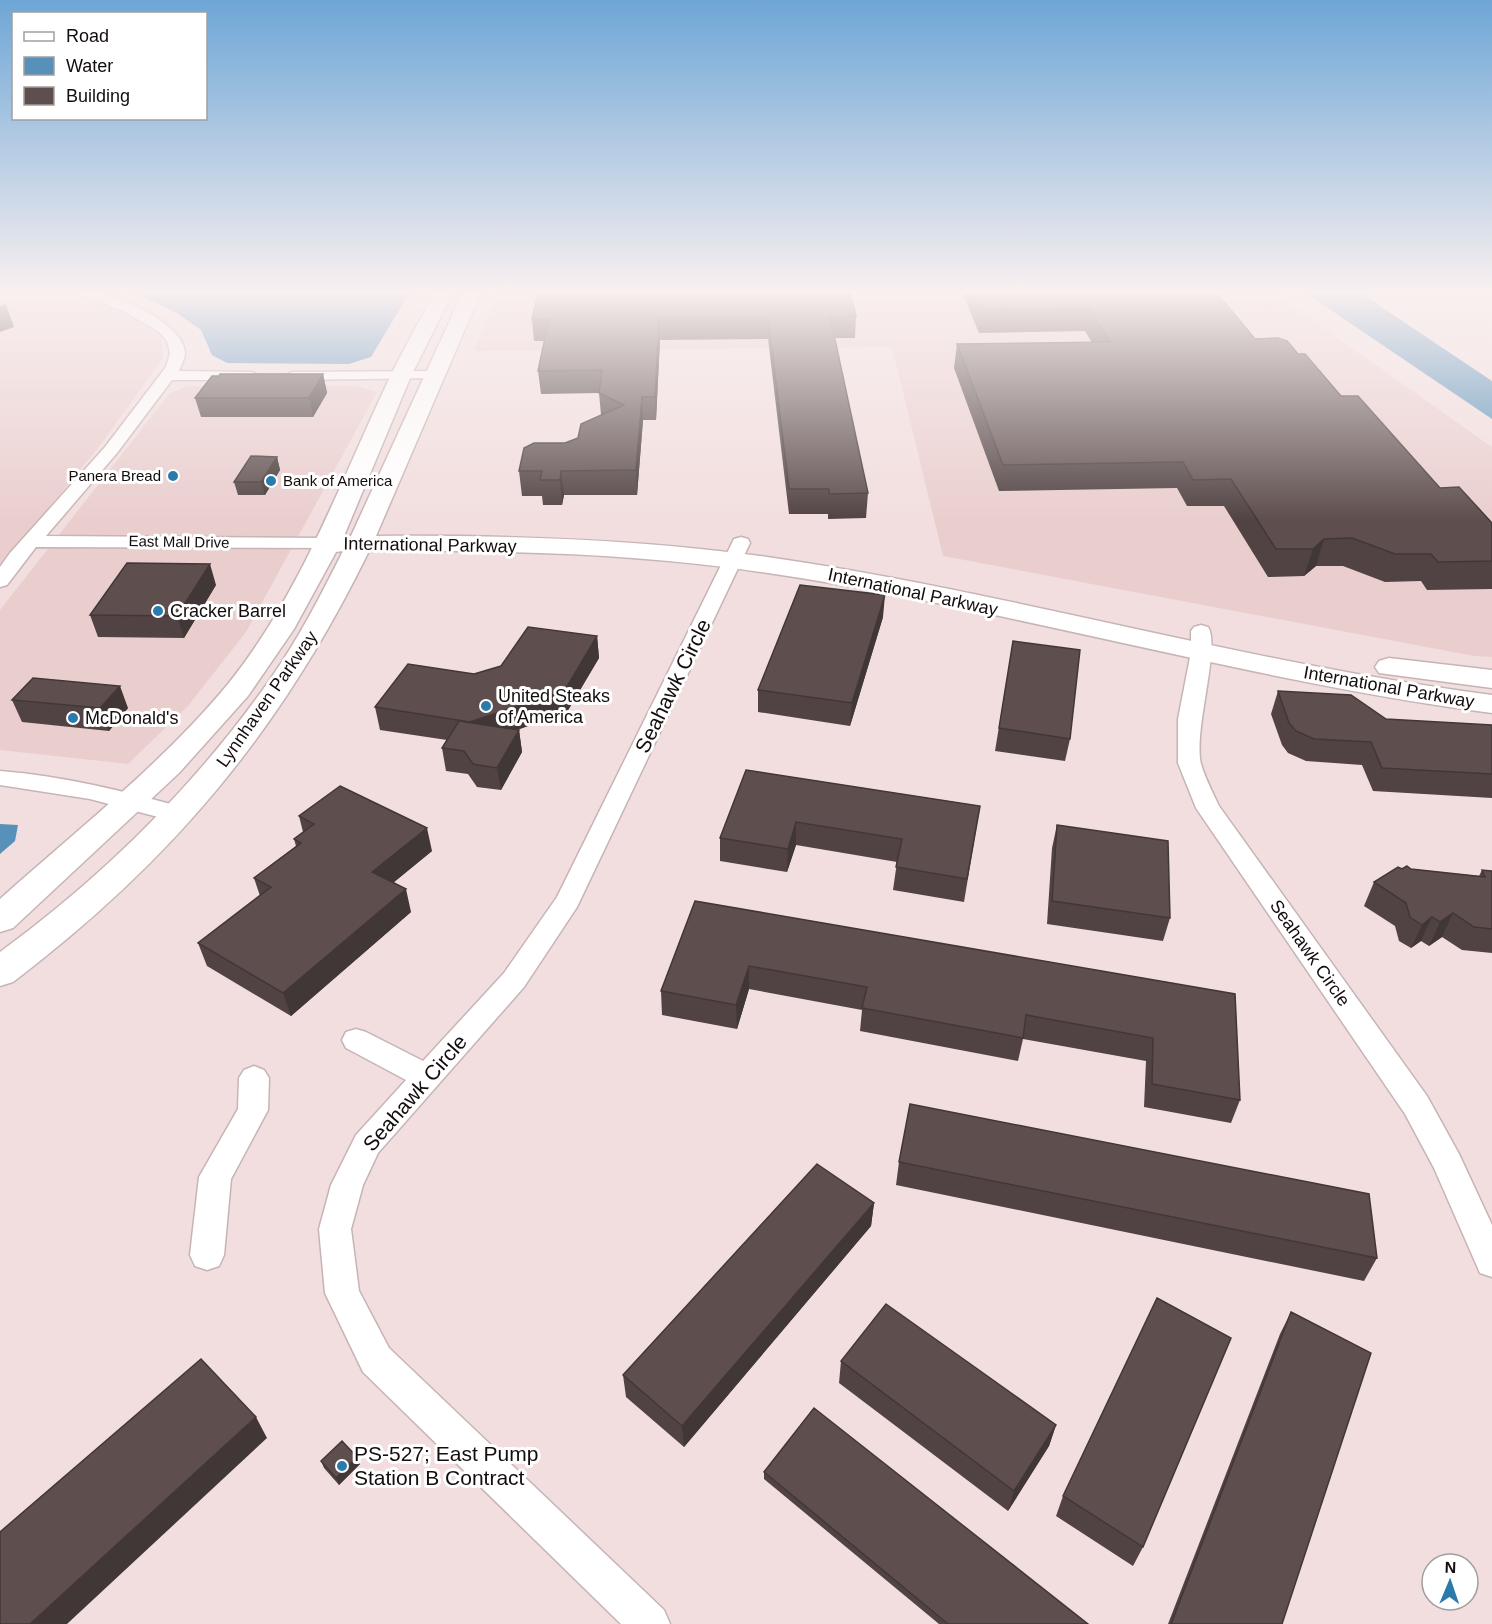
<svg xmlns="http://www.w3.org/2000/svg" width="1492" height="1624" font-family="Helvetica,sans-serif">
  <style>
    .built { fill: #eacece }
    .water { fill: #5791ba }
    .lines { fill: none; stroke-linecap: round; stroke-linejoin: round }
    .minor-casing { stroke: #c7b4b5; stroke-width: 3 }
    .secondary-casing { stroke: #c7b4b5; stroke-width: 3 }
    .minor { fill: #fff; fill-rule: evenodd }
    .secondary { fill: #fff; fill-rule: evenodd }
    .wall { fill: #514343 }
    .shaded-wall { fill: #423737 }
    .building { fill: #5e4e4e; stroke: #423737; stroke-width: 1.5 }
    .poi-dot { fill: #2a7bac; stroke: #fff; stroke-width: 2 }
    .labels { text-anchor: middle; stroke-width: 6; stroke-linejoin: round; paint-order: stroke }
    .far-poi-label { font-size: 15px; fill: #140d0d; stroke: #fff; text-anchor: end }
    .far-street-label { font-size: 15px; fill: #140d0d; stroke: #fff }
    .street-label { font-size: 18px; fill: #140d0d; stroke: #fff }
    .poi-label { font-size: 18px; fill: #140d0d; stroke: #fff; text-anchor: start }
    .near-street-label { font-size: 21px; fill: #140d0d; stroke: #fff }
    .near-poi-label { font-size: 21px; fill: #140d0d; stroke: #fff; text-anchor: start }
  </style>
  <rect width="100%" height="100%" fill="#f2dede"/>
  <path class="built" d="M0 292H73L84 295 135 317 161 337 163 358 98 448 0 568Z
    M499 292H1272L1492 447V657L1474 656 943 556 892 347 474 351Z
    M188 386H355L377 392 246 632 188 706 128 764 0 750V610L170 393Z"/>
  <path class="water" d="M133 292H410L371 357 349 364 227 363 212 355 201 330 177 313Z
    M1304 292H1359L1492 381V419Z
    M0 824 18 825 15 841 0 854Z"/>
  <g class="lines">
    <g class="minor-casing">
      <path id="minor" d="M76 292C82 292 88 292 95 292 119 295 184 324 185 353 185 358 181 366 179 371L252 372 259 376 252 380H172L117 453 46 536 326 538 333 540 335 544 333 548 36 547 7 585 0 587V567L10 553 105 447 166 367 170 353 167 341 158 331 125 312Z
        M435 371 442 375 440 378 292 380 285 376 292 372Z
        M741 537 748 539 750 543 577 907 524 987 378 1153 363 1185 351 1229 359 1291 389 1348 664 1610 670 1624H621L363 1372 325 1293 319 1229 331 1185 356 1135 406 1080 346 1048 342 1040 346 1032 356 1029 366 1032 423 1061 504 973 557 897 732 543 734 539Z
        M1201 625 1208 627C1221 646 1193 731 1201 764 1205 778 1213 793 1219 806L1427 1096 1459 1154 1492 1225V1277L1480 1273 1434 1168 1405 1114 1196 808 1178 763V719L1191 652V631L1194 627Z
        M0 771C63 776 124 791 185 808L189 814 185 820 177 822 90 799 0 785Z
        M254 1066 264 1070 269 1078 268 1110 231 1179 224 1255 219 1266 207 1270 195 1266 190 1255 199 1177 238 1109 239 1078 244 1070Z"/>
    </g>
    <g class="secondary-casing">
      <path id="secondary" d="M435 292H453L411 376 344 536H351L463 292H481L376 536C506 535 638 539 767 557 1011 592 1248 664 1492 695V713C1248 681 1011 609 768 573 636 553 502 550 369 551 281 731 172 861 13 982L0 986V952C104 876 197 784 271 678 299 638 321 595 343 551L336 552 294 629 248 696 179 773 13 928 0 932V899C77 830 163 763 228 684 302 592 340 482 390 377 404 348 420 320 435 292Z
        M1389 658 1492 670V688L1379 673 1375 667 1379 661Z"/>
    </g>
    <use href="#minor" class="minor"/>
    <use href="#secondary" class="secondary"/>
  </g>
  <path class="wall" d="M962 292H1216L1255 339 1298 354 1341 396 1440 488 1492 523V589L1427 590 1421 581 1385 582 1343 566H1316L1304 576 1268 577 1224 506H1187L1177 488 999 491 954 368 957 344 1092 343 1085 331 979 333Z
    M856 316 855 338H834L868 493 866 518 828 519V514H789L768 339 660 340 656 420H643L637 495H564L562 505H543L542 496H522L519 471 565 443 578 438 601 415 599 393 541 394 538 371 545 341H534L532 320Z
    M323 374 327 393 313 417H201L195 398Z
    M277 457 280 470 265 495H238L234 482Z
    M216 585 184 638 98 637 90 615Z
    M883 617 850 726 758 712V690Z
    M597 636 599 658 567 712 517 730H519L522 752 501 790 477 787 468 774 446 771 442 748 447 740 380 730 375 707 474 674 501 666Z
    M1013 641 1070 739 1065 761 995 751Z
    M1278 691 1386 719 1492 725V798L1373 791 1362 765 1306 761 1288 753 1282 745 1271 714Z
    M12 700 128 708 109 731 22 722Z
    M746 770 980 806 964 902 893 890 897 862 796 845 787 872 720 861V838Z
    M299 816 432 851 393 883 411 912 291 1016 207 966 198 943 260 896 254 878 296 846 294 839 303 832Z
    M1057 825 1170 918 1163 941 1047 924 1052 848Z
    M1402 869H1411L1479 876 1482 870 1492 871V953L1462 950 1442 937 1429 946 1421 941 1411 948 1399 941 1395 926 1364 906 1374 882Z
    M695 901 1235 994 1240 1100 1231 1123 1144 1107 1146 1061 1023 1039 1018 1061 860 1031 862 1010 749 989 737 1029 662 1015 661 991Z
    M899 1162 1377 1258 1364 1281 896 1185Z
    M874 1203 871 1226 684 1447 626 1397 623 1375Z
    M1291 1312 1282 1624H1168L1280 1334Z
    M841 1361 1056 1425 1049 1446 1008 1511 839 1383Z
    M357 1457 360 1464 339 1485 324 1468 321 1461Z
    M764 1472 1088 1624H939L764 1479Z
    M1063 1496 1143 1547 1133 1566 1056 1516Z"/>
  <path class="shaded-wall" d="M6 304 14 327 0 332V306Z
    M659 318 660 340 656 420 655 397Z
    M323 374 327 393 313 417 309 398Z
    M642 397 643 420 637 495 636 470Z
    M277 457 280 470 265 495 261 482Z
    M561 471 564 495 562 505 560 480Z
    M1324 539 1316 566 1304 576 1313 549Z
    M210 564 216 585 184 638 177 616Z
    M885 595 883 617 850 726 852 703Z
    M597 636 599 658 567 712 474 745 470 722Z
    M120 686 128 708 109 731 100 708Z
    M519 730 522 752 501 790 497 768Z
    M796 822V845L787 872 788 849Z
    M427 828 432 851 378 895 372 872Z
    M406 889 411 912 291 1016 283 993Z
    M1453 913 1442 937 1429 946 1440 922Z
    M1432 917 1421 941 1411 948 1422 925Z
    M749 966V989L737 1029 736 1005Z
    M874 1203 871 1226 684 1447 682 1426Z
    M256 1417 267 1438 67 1624H30Z
    M1056 1425 1049 1446 1008 1511 1014 1491Z
    M357 1457 360 1464 339 1485 336 1478Z"/>
  <path class="building" d="M538 292H850L856 316H830L868 493 829 494V489H789L768 317 659 318 655 397H642L636 470 561 471 560 480H540L542 471H519L524 448 534 443H565L578 438 581 424 624 405 599 393 602 370 538 371 549 319 532 320Z
    M974 292H1216L1255 339 1278 338 1287 341 1298 354H1305L1341 396H1358L1440 488 1459 487 1492 523V561L1438 562 1431 554H1395L1352 538 1324 539 1313 549H1276L1231 479 1193 480 1183 462 1003 465 957 344 1110 342 1089 308 982 309Z
    M220 374H323L309 398H195L212 376H219Z
    M251 456 277 457 261 482H234Z
    M127 563 210 564 177 616 90 615Z
    M800 585 885 595 852 703 758 690Z
    M528 627 597 636 565 690 470 722 375 707 408 664 474 674 501 666Z
    M1013 641 1080 650 1070 739 999 728Z
    M33 678 120 686 100 708 12 700Z
    M1278 691 1351 695 1386 719 1492 725V774L1382 768 1371 742 1314 739 1296 731 1289 723Z
    M459 721 519 730 497 768 473 764 464 751 442 748Z
    M746 770 980 806 967 879 896 867 902 839 796 822 788 849 720 838Z
    M340 786 427 828 372 872 406 889 283 993 198 943 271 887 254 878 301 843 294 839 314 824 299 816Z
    M1057 825 1168 841 1170 918 1052 901Z
    M1407 866 1411 869 1485 877 1482 870 1492 871V929L1474 927 1453 913 1440 922 1432 917 1422 925 1410 917 1406 903 1374 882 1398 867 1402 869Z
    M695 901 1235 994 1240 1100 1152 1084 1153 1038 1026 1015 1023 1038 862 1008 867 987 749 966 736 1005 661 991Z
    M910 1104 1369 1194 1377 1258 899 1162Z
    M817 1164 874 1203 682 1426 623 1375Z
    M1157 1298 1231 1338 1143 1547 1063 1496Z
    M886 1304 1056 1425 1014 1491 841 1361Z
    M1291 1312 1371 1353 1282 1624H1171Z
    M201 1359 256 1417 30 1624H0V1532Z
    M814 1408 1088 1624H948L764 1472Z
    M342 1441 357 1457 336 1478 321 1461Z"/>
  <linearGradient id="sky" x2="0" y2="1"><stop stop-color="#6ea6d6"/><stop offset="0.56" stop-color="#f9f0f0"/><stop offset="1" stop-color="#f9f0f0" stop-opacity="0"/></linearGradient>
  <rect width="1492" height="520" fill="url(#sky)"/>
  <g class="poi-dot">
    <circle cx="173" cy="476" r="6"/>
    <circle cx="271" cy="481" r="6"/>
    <circle cx="158" cy="611" r="6"/>
    <circle cx="486" cy="706" r="6"/>
    <circle cx="73" cy="718" r="6"/>
    <circle cx="342" cy="1466" r="6"/>
  </g>
  <g class="labels">
    <g class="far-poi-label">
      <text x="161" y="481">Panera Bread</text>
      <text x="283" y="486" text-anchor="start">Bank of America</text>
    </g>
    <g class="far-street-label">
      <text transform="translate(179 542) rotate(1)" y="5">East Mall Drive</text>
    </g>
    <g class="street-label">
      <text transform="translate(430 545) rotate(1)" y="6">International Parkway</text>
      <text transform="translate(913 592) rotate(12)" y="6">International Parkway</text>
      <text transform="translate(1389 687) rotate(10)" y="6">International Parkway</text>
      <text transform="translate(267 699) rotate(-55)" y="6">Lynnhaven Parkway</text>
      <text transform="translate(1310 953) rotate(55)" y="6">Seahawk Circle</text>
    </g>
    <g class="poi-label">
      <text x="170" y="617">Cracker Barrel</text>
      <text x="498" y="702">United Steaks<tspan x="498" dy="21">of America</tspan></text>
      <text x="85" y="724">McDonald's</text>
    </g>
    <g class="near-street-label">
      <text transform="translate(673 686) rotate(-64)" y="7">Seahawk Circle</text>
      <text transform="translate(415 1093) rotate(-49)" y="7">Seahawk Circle</text>
    </g>
    <g class="near-poi-label">
      <text x="354" y="1461">PS-527; East Pump<tspan x="354" dy="24">Station B Contract</tspan></text>
    </g>
  </g>
  <rect x="12" y="12" width="195" height="108" fill="#ffffff" stroke="#a19e9e" stroke-width="1.5"/>
  <rect x="24" y="32" width="30" height="9" fill="#ffffff" stroke="#a19e9e" stroke-width="1.5"/>
  <text x="66" y="42" font-size="18" fill="#140d0d">Road</text>
  <rect x="24" y="57" width="30" height="18" fill="#5791ba" stroke="#a19e9e" stroke-width="1.5"/>
  <text x="66" y="72" font-size="18" fill="#140d0d">Water</text>
  <rect x="24" y="87" width="30" height="18" fill="#5e4e4e" stroke="#a19e9e" stroke-width="1.5"/>
  <text x="66" y="102" font-size="18" fill="#140d0d">Building</text>
  <g transform="translate(1450 1582) rotate(2)"><circle r="28" fill="#ffffff" stroke="#a19e9e" stroke-width="1.5"/>
  <path d="M0-4.5L10 22L0 15L-10 22Z" fill="#2a7bac"/>
  <text y="-9" font-size="16" font-weight="bold" text-anchor="middle" fill="#140d0d">N</text>
  </g>
</svg>
